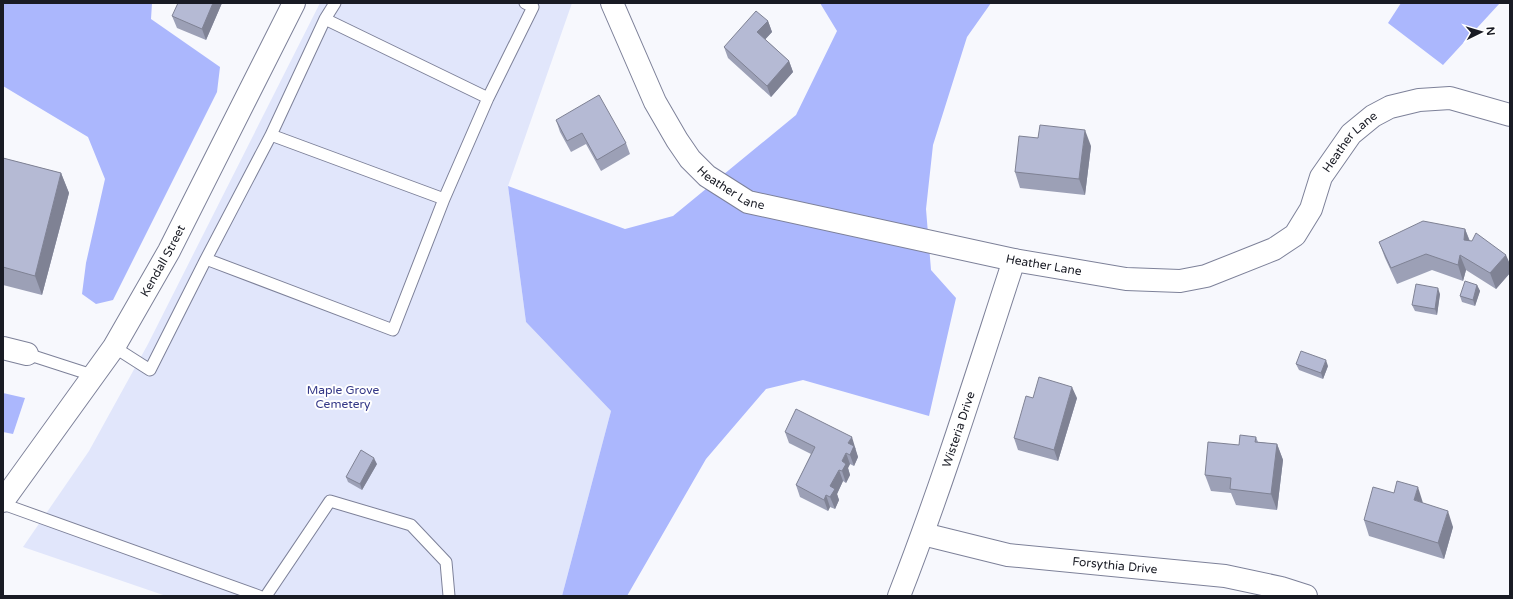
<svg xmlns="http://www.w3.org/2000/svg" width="1513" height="599" font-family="'Varela Round',sans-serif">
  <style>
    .green { fill: #e1e6fb }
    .forest { fill: #abb7fd }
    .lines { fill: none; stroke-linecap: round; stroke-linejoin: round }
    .lane-casing { stroke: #7d8199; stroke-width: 13 }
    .street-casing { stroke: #7d8199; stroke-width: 24 }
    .secondary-casing { stroke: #7d8199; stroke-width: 24 }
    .lane { stroke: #fff; stroke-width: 11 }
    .street { stroke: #fff; stroke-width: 22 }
    .secondary { stroke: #fff; stroke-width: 22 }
    .wall { fill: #9ca0b6 }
    .shaded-wall { fill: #7f8294 }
    .building { fill: #b5bad4; stroke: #7f8294 }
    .labels { text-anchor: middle; stroke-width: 4; stroke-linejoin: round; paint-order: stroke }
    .street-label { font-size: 12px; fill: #191b24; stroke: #fff }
    .park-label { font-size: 12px; fill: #343887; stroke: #fff }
  </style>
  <rect width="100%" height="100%" fill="#f7f8fd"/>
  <path class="green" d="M320 3H572L508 186 526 322 611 411 562 596H166L23 547 89 451 148 344Z"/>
  <path class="forest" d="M3 3H152L151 19 220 67 217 92 113 300 96 304 82 294 86 263 105 179 88 137 3 86Z
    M820 3H991L967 37 933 145 926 209 931 270 956 298 929 416 803 380 766 389 706 459 627 596H562L611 411 526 322 508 186 625 229 673 216 796 115 837 31Z
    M1401 3H1500L1443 65 1388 23Z
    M3 393 25 398 13 434 3 432Z"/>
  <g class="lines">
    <g class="lane-casing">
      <path id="lane" d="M335 3 325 19 488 98
        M325 19 271 135 444 199 488 98 533 7 525 3
        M271 135 206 259 393 330 444 199
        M114 347 150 370 206 259
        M27 354 95 376
        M3 504 259 596
        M266 596 330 501 411 525 446 562 449 596"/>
    </g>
    <g class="street-casing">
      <g id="street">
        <path id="s1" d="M612 3 655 102 677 140 690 159 707 176 748 202 1014 260 1126 279 1180 281 1206 276 1274 249 1295 235 1311 209 1321 177 1351 134 1373 116 1390 107 1419 100 1450 98 1510 115"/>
        <path d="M3 348 27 354"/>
        <path id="s2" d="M923 534 1008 555 1225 576 1281 588 1306 596"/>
        <path id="s3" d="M899 596C942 486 977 373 1014 260"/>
      </g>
    </g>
    <g class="secondary-casing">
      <g id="secondary">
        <path id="s4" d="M3 501 114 347 169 251 294 3"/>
      </g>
    </g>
    <use href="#lane" class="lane"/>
    <use href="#street" class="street"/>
    <use href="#secondary" class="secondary"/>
  </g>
  <path class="wall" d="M222 3 206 40 177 28 172 16Z
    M768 21 772 32 765 39 789 61 793 72 771 97 728 58 724 47Z
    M556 120 626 143 630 154 601 171 586 144 571 152 560 132Z
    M1091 146 1085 195 1020 188 1015 172Z
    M3 158 61 173 69 193 42 295 3 285Z
    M1465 229 1470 241 1510 264V273L1496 289 1466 270 1463 281 1432 270 1397 284 1385 258 1379 242Z
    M1477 285 1480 291 1475 306 1462 302 1460 296Z
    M1440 294 1437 315 1415 311 1412 305Z
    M1296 364 1328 366 1323 379 1299 370Z
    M1033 398H1077L1058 461 1018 450 1014 438Z
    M785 432 856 448 855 449 858 457 854 466 850 464 848 468 850 475 846 483 843 481 837 494 839 500 835 509 830 507 828 511 800 497 796 485 811 454 789 443Z
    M1256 437 1258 442 1277 444 1283 460 1277 510 1236 505 1231 493 1211 491 1205 475 1239 445Z
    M377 464 362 490 348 482 346 477Z
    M1423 503 1453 527 1444 559 1369 536 1364 520Z"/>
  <path class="shaded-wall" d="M213 3H222L206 40 202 29Z
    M768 21 772 32 761 44 757 32Z
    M789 61 793 72 771 97 767 86Z
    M1085 130 1091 146 1085 195 1079 179Z
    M61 173 69 193 42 295 35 276Z
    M1465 229 1471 245 1464 240Z
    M1460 255 1466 270 1463 281 1458 265Z
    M1506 255 1510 264V273L1496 289 1490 273Z
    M1477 285 1480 291 1475 306 1473 300Z
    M1438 288 1440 294 1437 315 1435 309Z
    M1326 360 1328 366 1323 379 1321 373Z
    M1072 387 1077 398 1058 461 1054 450Z
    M852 437 858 457 854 466 850 455 848 443Z
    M1277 444 1283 460 1277 510 1271 494Z
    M846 453 850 464 848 468 850 475 846 483 842 471V461Z
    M374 458 377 464 362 490 360 484Z
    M839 470 843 481 837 494 839 500 835 509 830 497V486Z
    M1418 487 1423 503 1414 500Z
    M826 495 830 507 828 511 824 500Z
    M1448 511 1453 527 1444 559 1438 543Z"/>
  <path class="building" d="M178 3H213L202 29 172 16Z
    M756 11 768 21 757 32 789 61 767 86 724 47Z
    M599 95 626 143 597 160 582 133 567 141 556 120Z
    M1040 125 1085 130 1079 179 1015 172 1019 136 1038 138Z
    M3 158 61 173 35 276 3 267Z
    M1423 221 1465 229 1464 240 1472 241 1476 233 1506 255 1490 273 1460 255 1458 265 1426 254 1391 268 1379 242Z
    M1465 281 1477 285 1473 300 1460 296Z
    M1416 284 1438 288 1435 309 1412 305Z
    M1301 351 1326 360 1321 373 1296 364Z
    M1039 377 1072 387 1054 450 1014 438 1026 396 1033 398Z
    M796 409 852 437 848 443 854 446 850 455 846 453 842 461 846 464 842 471 839 470 830 486 835 489 830 497 826 495 824 500 796 485 815 447 785 432Z
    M1240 435 1256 437 1255 442 1277 444 1271 494 1230 489 1231 478 1205 475 1208 442 1239 445Z
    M361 450 374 458 360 484 346 477Z
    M1397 481 1418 487 1414 500 1448 511 1438 543 1364 520 1373 487 1394 493Z"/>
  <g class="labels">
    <g class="street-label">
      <text dy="4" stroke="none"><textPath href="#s1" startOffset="922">Heather Lane</textPath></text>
      <text dy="4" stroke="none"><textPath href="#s1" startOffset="226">Heather Lane</textPath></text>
      <text dy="4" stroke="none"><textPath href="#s4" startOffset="289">Kendall Street</textPath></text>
      <text dy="4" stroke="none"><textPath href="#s1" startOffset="550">Heather Lane</textPath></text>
      <text dy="4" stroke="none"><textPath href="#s3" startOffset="177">Wisteria Drive</textPath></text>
      <text dy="4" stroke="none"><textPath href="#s2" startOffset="195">Forsythia Drive</textPath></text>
    </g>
    <g class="park-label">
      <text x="343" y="394">Maple Grove<tspan x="343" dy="14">Cemetery</tspan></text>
    </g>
  </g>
  <rect width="1513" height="599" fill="none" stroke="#191b24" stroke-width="8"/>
  <g transform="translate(1481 32) rotate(85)" stroke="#ffffff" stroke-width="3" paint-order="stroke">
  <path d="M0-3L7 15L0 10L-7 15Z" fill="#191b24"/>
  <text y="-6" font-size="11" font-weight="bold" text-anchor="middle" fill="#191b24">N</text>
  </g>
</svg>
